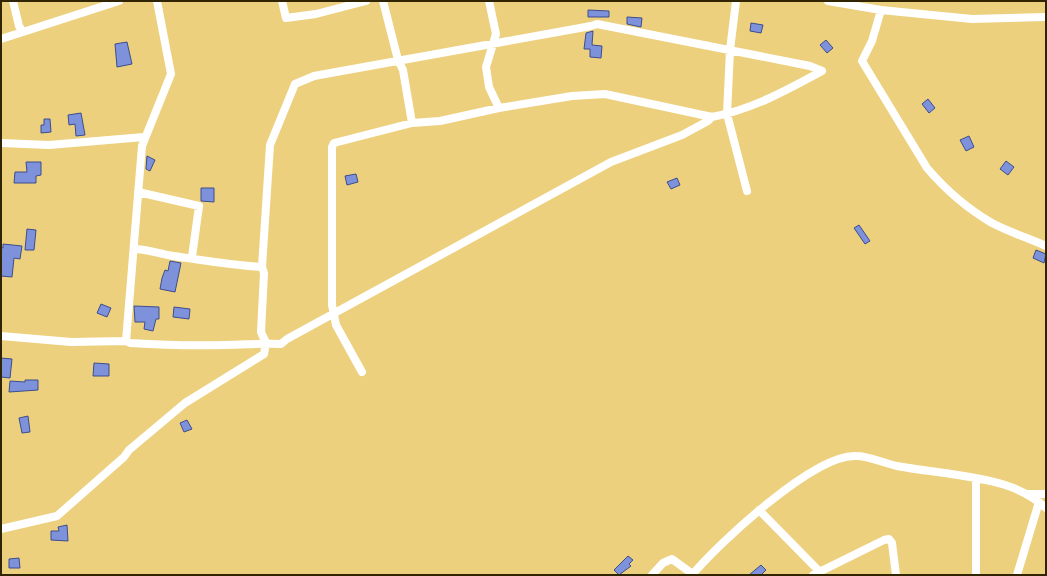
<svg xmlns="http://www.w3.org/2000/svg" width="1047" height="576" font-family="Jost,sans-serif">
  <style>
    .building { fill: #7d92db; stroke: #3d4d8d }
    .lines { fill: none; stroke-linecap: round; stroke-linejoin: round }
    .minor { stroke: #fff; stroke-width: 8 }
  </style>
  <rect width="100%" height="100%" fill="#edd07e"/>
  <path class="building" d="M588 10 609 11V17H588Z
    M627 17 642 18 641 27 627 24Z
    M751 23 763 25 761 33 750 31Z
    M593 31 592 45 602 46 601 58 590 57V49H584L586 33Z
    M826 40 833 48 827 53 820 45Z
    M127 42 132 64 117 67 115 44Z
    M928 99 935 108 929 113 922 104Z
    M81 113 85 135 76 136 75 124 69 125 68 115Z
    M44 119H50L51 132 41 133V125H44Z
    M969 136 974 147 966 151 960 140Z
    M147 156 155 160 150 171 146 169Z
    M1006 161 1014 167 1008 175 1000 169Z
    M26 162H41V175L36 176V183H14L15 172H27Z
    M356 174 358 182 347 185 345 176Z
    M677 178 680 185 671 189 667 182Z
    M201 188H214V202L201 201Z
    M859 225 870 241 865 244 854 228Z
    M27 229 36 230 34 250H25Z
    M3 244 22 246 20 259 14 258 12 277 1 276V247L3 248Z
    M1036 250 1046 254 1044 263 1033 258Z
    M170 261 181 263 175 292 160 289 162 278 165 270 168 271Z
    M101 304 111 308 107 317 97 313Z
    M134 306 159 307V319H156L153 331 144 329 145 322H135Z
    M174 307 190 309 189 319 173 317Z
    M1 358 12 359 10 378 1 377Z
    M94 363 109 364V376H93Z
    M25 380H38V390L9 392 10 381 25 382Z
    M28 416 30 432 22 433 19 418Z
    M187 420 192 429 184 432 180 423Z
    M67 525 68 541 51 540V531H59L58 527Z
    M628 556 633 560 629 564 631 566 619 575 614 570Z
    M19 558 20 568H9V559Z
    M761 565 766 570 761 575H749Z"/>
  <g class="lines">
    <path class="minor" d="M13 1 19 26 23 32 119 1
      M282 1 286 18 316 14 366 1
      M383 1 398 60 403 70 412 123
      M489 1 496 34 486 67 489 87 499 108
      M736 1 730 50 727 114 747 191
      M828 1 881 10
      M1046 17 972 19 881 10 872 41 862 61 927 168C945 189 968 209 992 223 1009 232 1028 238 1046 246
      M1 39 23 32
      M1 143 49 145 144 137
      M138 192 199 206 192 257
      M134 249C147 249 160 254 173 256 203 260 231 265 262 267
      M1 336 71 342 126 341 130 343C162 345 193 346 225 345 244 345 262 343 281 344L287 339 611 162 682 135 708 121 712 117
      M126 341 142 146 171 74 157 1
      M362 372 336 325 332 305V147L334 143 412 123 440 121 499 108 572 96 605 94 712 117C751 110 787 90 822 71
      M1029 494H1046
      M759 510 819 571
      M1 529 57 516 124 457 129 450 185 403 264 354 266 343 261 332 264 273 262 267 270 145 295 84 314 76 591 26 597 24 810 66 822 71
      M652 575 663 563 672 559 694 575
      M692 575C719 543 814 454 856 456 869 456 883 463 897 466 913 469 929 471 945 473 982 479 1017 482 1046 508
      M813 575 884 540 889 539 892 543 896 575
      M976 575V478
      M1017 575 1039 502"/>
  </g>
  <rect width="1047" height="576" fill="none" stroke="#302401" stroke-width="4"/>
</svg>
